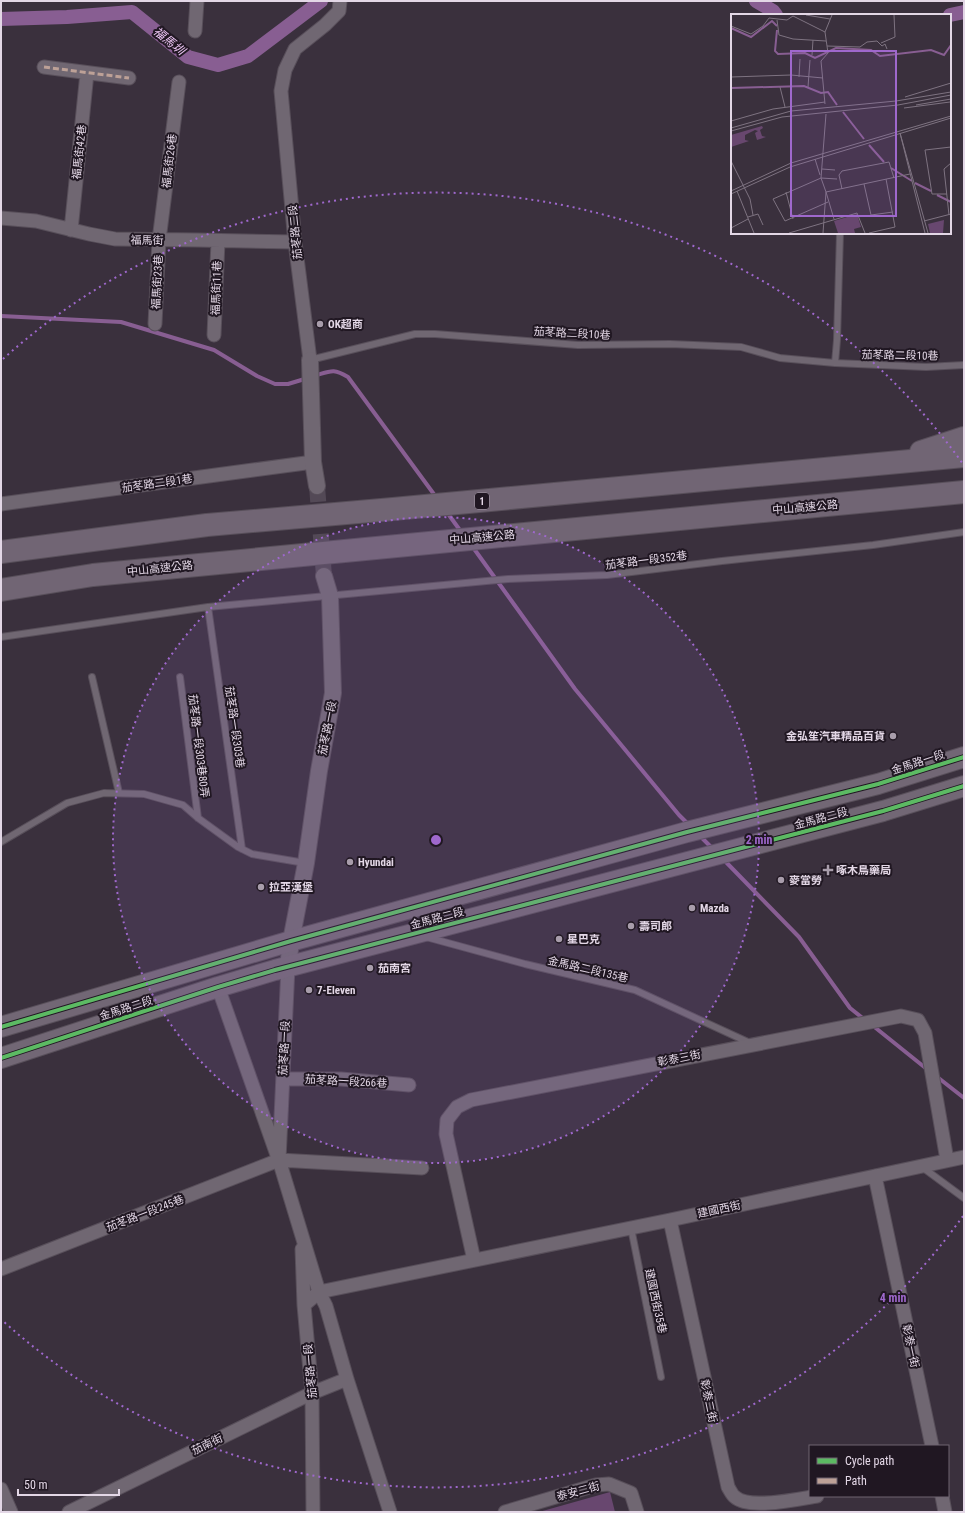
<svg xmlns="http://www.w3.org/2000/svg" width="965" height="1513" font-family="'Roboto Condensed','Noto Sans TC',sans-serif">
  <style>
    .green { fill: #68476f }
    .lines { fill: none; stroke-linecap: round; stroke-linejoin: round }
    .stream { stroke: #885e92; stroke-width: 4 }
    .canal { stroke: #885e92; stroke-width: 14 }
    .tertiary-tunnel { stroke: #534956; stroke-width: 16; stroke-dasharray: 16 8; stroke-linecap: butt }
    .service-casing { stroke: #584f5a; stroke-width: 8 }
    .minor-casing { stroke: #584f5a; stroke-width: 15 }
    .tertiary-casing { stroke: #584f5a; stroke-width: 18 }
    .primary-casing { stroke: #584f5a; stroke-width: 22 }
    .motorway-casing { stroke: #584f5a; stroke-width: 24 }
    .service { stroke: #706772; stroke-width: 6 }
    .minor { stroke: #706772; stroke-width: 13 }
    .tertiary { stroke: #706772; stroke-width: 16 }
    .primary { stroke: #726775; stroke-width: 20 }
    .motorway { stroke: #716574; stroke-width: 22 }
    .quiet { stroke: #bda197; stroke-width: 3; stroke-dasharray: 6 3; stroke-linecap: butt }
    .cycleway-casing { stroke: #201722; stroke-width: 6 }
    .cycleway { stroke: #5cba63; stroke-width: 4 }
    .ring { fill: none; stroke: #9f68cd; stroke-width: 2; stroke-dasharray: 2 4 }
    .poi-dot { fill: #a89dab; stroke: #201722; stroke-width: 1.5 }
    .labels { text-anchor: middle; stroke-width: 4; stroke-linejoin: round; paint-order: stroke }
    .shield { fill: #201722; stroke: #a89dab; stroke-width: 1 }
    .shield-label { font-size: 10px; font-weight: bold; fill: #e3d7e6 }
    .street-label { font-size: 11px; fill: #e3d7e6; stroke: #201722 }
    .poi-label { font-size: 11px; font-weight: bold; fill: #e3d7e6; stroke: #201722; text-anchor: start }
    .water-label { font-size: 12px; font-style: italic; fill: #eec7f6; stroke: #201722 }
    .inset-river { fill: none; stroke: #885e92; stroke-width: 2 }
    .inset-road { fill: none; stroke: #7e7381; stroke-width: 1 }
    .view { fill: #9f68cd; fill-opacity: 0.15; stroke: #9f68cd; stroke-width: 2 }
    .inset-edge { fill: none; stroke: #e3d7e6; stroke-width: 2 }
    .centre { fill: #9f68cd; stroke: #201722; stroke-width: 2 }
    .ring-label { font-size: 12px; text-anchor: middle; font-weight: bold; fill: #9f68cd; stroke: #201722; stroke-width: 4; stroke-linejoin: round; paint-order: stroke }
  </style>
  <rect width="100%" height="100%" fill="#3a303d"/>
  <path class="green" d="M610 1492 615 1512H539Z"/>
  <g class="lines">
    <path class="stream" d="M1 316 121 322 214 350 257 376 275 384H288L308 378
      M314 376C331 371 333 368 348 377L436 497
      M446 511 462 533
      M472 546 575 689 679 815 689 825
      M699 835 713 849
      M723 859 799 937 850 1008 865 1020
      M872 1025 928 1070
      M936 1076 964 1098"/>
    <path class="canal" d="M756 1 773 11 776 15
      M950 15 964 12
      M1 19 67 17 132 12 188 57 218 65 248 56 321 1"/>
    <path class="tertiary-tunnel" d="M317 486 324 576"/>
    <g class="service-casing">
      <path id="service" d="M310 360 415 334H435L578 345 670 344 741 347 780 358 835 363 926 367 964 365
        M835 363 837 340 840 233
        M208 607 242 849
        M1 637 208 607 508 579 607 575 722 561 873 545 964 532
        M92 677 119 793
        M180 677 198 818
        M1 842 67 803 104 793 144 794 183 805 198 818 238 847 252 854 305 863
        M426 937 525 964 635 990 750 1043
        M922 1167 964 1198
        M631 1228 661 1377"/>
    </g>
    <g class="minor-casing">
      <path id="minor" d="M195 31 197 1
        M44 67 129 78
        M1 218 36 221 89 234 115 239 197 240 295 242
        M71 230 87 73
        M155 324 159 240 179 82
        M214 335 218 241
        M310 360 295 242 281 91 285 70 295 49 325 25 339 11 340 1
        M1 504 313 462
        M288 967 279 1160 319 1292 304 1305 312 1393 313 1512
        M218 987 277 1155
        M283 1079H341L409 1085
        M875 1176 932 1446
        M670 1220 728 1487C730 1490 732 1495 735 1497 749 1510 798 1499 817 1496
        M302 1249 304 1305
        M474 1260 446 1134 447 1120 457 1107 471 1100 901 1016 918 1020 925 1033 947 1160
        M1 1269 279 1160 422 1168
        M1 1489 11 1512
        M942 1496 945 1512
        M69 1512 312 1393 347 1379
        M390 1512 347 1379 326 1306 319 1292 670 1220 964 1157
        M505 1512 596 1485 609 1484 631 1493 637 1512"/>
    </g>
    <g class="tertiary-casing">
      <path id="tertiary" d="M310 360 313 462 317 486
        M288 967 291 941 306 863 319 771 333 693 330 596 324 576"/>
    </g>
    <g class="primary-casing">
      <path id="primary" d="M1 1027 291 941 687 832 878 784 964 757
        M1 1058 218 987 275 970 883 811 964 786"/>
    </g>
    <g class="motorway-casing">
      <path id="motorway" d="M921 452 964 438
        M1 552 207 525 393 509 964 456
        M1 590 93 575 964 492"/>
    </g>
    <use href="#service" class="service"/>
    <use href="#minor" class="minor"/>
    <use href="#tertiary" class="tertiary"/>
    <use href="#primary" class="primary"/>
    <use href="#motorway" class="motorway"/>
    <path class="quiet" d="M44 67 129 78"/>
    <g class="cycleway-casing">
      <path id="cycleway" d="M1 1027 291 941 687 832 878 784 964 757
        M1 1058 218 987 275 970 883 811 964 786"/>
    </g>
    <use href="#cycleway" class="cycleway"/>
  </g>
  <circle cx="436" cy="840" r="323" fill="#9f68cd" fill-opacity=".12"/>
  <g class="ring">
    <circle cx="436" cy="840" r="323"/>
    <path d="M963 1216A647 647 0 0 1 3 1321M3 359A647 647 0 0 1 963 464"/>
  </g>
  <g class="poi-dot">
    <circle cx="320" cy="324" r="4"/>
    <circle cx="893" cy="736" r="4"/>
    <circle cx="350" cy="862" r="4"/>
    <path d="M826 864h4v4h4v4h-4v4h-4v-4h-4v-4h4z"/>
    <circle cx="781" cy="880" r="4"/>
    <circle cx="261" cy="887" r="4"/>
    <circle cx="692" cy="908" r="4"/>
    <circle cx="631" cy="926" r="4"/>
    <circle cx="559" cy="939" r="4"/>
    <circle cx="370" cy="968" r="4"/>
    <circle cx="309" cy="990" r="4"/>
  </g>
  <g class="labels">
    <rect class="shield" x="475" y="493" width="14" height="16" rx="3"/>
    <g class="shield-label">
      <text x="482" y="505">1</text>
    </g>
    <g class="street-label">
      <text transform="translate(79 152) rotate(-84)" y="4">福馬街42巷</text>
      <text transform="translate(169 161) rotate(-83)" y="4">福馬街26巷</text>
      <text transform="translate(295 232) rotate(-96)" y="4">茄苳路二段</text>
      <text transform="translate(147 240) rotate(1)" y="4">福馬街</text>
      <text transform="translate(157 282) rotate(-87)" y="4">福馬街23巷</text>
      <text transform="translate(216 288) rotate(-88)" y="4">福馬街11巷</text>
      <text transform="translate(572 333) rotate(3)" y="4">茄苳路二段10巷</text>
      <text transform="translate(900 355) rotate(1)" y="4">茄苳路二段10巷</text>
      <text transform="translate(157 483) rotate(-8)" y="4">茄苳路二段1巷</text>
      <text transform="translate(805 507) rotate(-5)" y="4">中山高速公路</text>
      <text transform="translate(482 537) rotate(-5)" y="4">中山高速公路</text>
      <text transform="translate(646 560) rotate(-7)" y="4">茄苳路一段352巷</text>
      <text transform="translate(160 568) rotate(-6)" y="4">中山高速公路</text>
      <text transform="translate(235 727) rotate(82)" y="4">茄苳路一段303巷</text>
      <text transform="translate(327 728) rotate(-79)" y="4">茄苳路一段</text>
      <text transform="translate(199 746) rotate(83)" y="4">茄苳路一段303巷80弄</text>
      <text transform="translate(918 762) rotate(-18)" y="4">金馬路一段</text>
      <text transform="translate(821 818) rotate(-15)" y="4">金馬路二段</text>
      <text transform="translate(437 918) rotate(-15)" y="4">金馬路二段</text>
      <text transform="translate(588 969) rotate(13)" y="4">金馬路二段135巷</text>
      <text transform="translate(126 1008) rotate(-18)" y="4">金馬路二段</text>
      <text transform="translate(284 1048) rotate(-87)" y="4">茄苳路一段</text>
      <text transform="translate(679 1058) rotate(-11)" y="4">彰泰三街</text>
      <text transform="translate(346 1081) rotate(3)" y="4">茄苳路一段266巷</text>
      <text transform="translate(719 1209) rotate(-12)" y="4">建國西街</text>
      <text transform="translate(145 1213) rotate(-21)" y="4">茄苳路一段245巷</text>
      <text transform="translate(656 1301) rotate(78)" y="4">建國西街35巷</text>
      <text transform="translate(911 1346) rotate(78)" y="4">彰泰一街</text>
      <text transform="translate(310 1371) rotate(-95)" y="4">茄苳路一段</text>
      <text transform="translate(709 1401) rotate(78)" y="4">彰泰二街</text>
      <text transform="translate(207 1444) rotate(-26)" y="4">茄南街</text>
      <text transform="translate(578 1491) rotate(-15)" y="4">泰安二街</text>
    </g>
    <g class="poi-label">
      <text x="328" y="328">OK超商</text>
      <text x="885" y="740" text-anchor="end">金弘笙汽車精品百貨</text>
      <text x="358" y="866">Hyundai</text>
      <text x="836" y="874">啄木鳥藥局</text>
      <text x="789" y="884">麥當勞</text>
      <text x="269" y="891">拉亞漢堡</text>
      <text x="700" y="912">Mazda</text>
      <text x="639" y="930">壽司郎</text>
      <text x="567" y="943">星巴克</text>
      <text x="378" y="972">茄南宮</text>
      <text x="317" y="994">7-Eleven</text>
    </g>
    <g class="water-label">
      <text transform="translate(169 41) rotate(39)" y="4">福馬圳</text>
    </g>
  </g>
  <g transform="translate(731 14)">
    <rect width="220" height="220" fill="#3a303d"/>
    <path d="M31 112 32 114 29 116 31 122 35 123 26 126 24 119 27 117 24 116 14 121V126L18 127 0 133V121ZM126 200 130 213 123 215 124 219H107L103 207ZM213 206 212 219H199L197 210Z" fill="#68476f"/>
    <path class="inset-river" d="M0 14 20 23 41 7 46 12M46 16 44 37 47 40 74 39 84 44 105 34 140 36 149 42 200 36 213 41 220 31M0 74 73 72 90 79 97 78 106 91M112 98 133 125M138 131 153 148M160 154 181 167M184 169 200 177M206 181 220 188"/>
    <path class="inset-road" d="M75 1 99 5M46 6 48 21 62 25 95 27M0 12 20 20 32 12 38 4 56 6 62 2 94 18M150 29 164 23 163 1M96 32 129 33 136 28 146 27 151 32 154 30 156 35M81 41 82 26M0 63 60 61 92 64M68 63 69 45M49 73 54 93M77 73 79 46M174 83 220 69M94 90 90 47 97 39 94 18 101 1M185 91 220 85M173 94 219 88M0 107 42 95 94 88M0 114 60 97 165 87 220 78M0 117 51 103 167 91 220 81M169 119 197 219M169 119 194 219M84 145 89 161M0 147 19 185 22 201M91 155 104 156M133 170 140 201 162 198M111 175 108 161 111 157 158 148 163 164M0 177 60 149 220 102M6 177 23 219M55 178 62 205M0 180 59 153 220 104M216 180H201L194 136 220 133M97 188 54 207 42 185 90 164 106 165M218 201 213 155 220 149M17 203 27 200 32 211M103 205 95 178 179 160M193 207 220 200M0 214 17 205M58 219 126 199 134 219M92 219 95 178 90 164 95 100M138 219 164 213 155 165"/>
    <path class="view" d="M60 37H165V202H60Z"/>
    <rect width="220" height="220" class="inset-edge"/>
  </g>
  <circle cx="436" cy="840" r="6" class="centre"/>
  <g class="ring-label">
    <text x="759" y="844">2 min</text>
    <text x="893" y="1302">4 min</text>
  </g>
  <rect width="965" height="1513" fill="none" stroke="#e3d7e6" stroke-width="4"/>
  <rect x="809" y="1445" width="140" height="52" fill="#201722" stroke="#6e6470"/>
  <rect x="817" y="1458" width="20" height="6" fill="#5cba63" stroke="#6e6470"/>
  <text x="845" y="1465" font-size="12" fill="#e3d7e6">Cycle path</text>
  <rect x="817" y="1478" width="20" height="6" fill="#bda197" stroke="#6e6470"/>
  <text x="845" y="1485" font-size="12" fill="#e3d7e6">Path</text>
  <path d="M18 1489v6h101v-6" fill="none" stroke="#e3d7e6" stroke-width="2"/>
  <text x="24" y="1489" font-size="12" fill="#e3d7e6" stroke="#201722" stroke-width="3" paint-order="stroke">50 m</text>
</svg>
